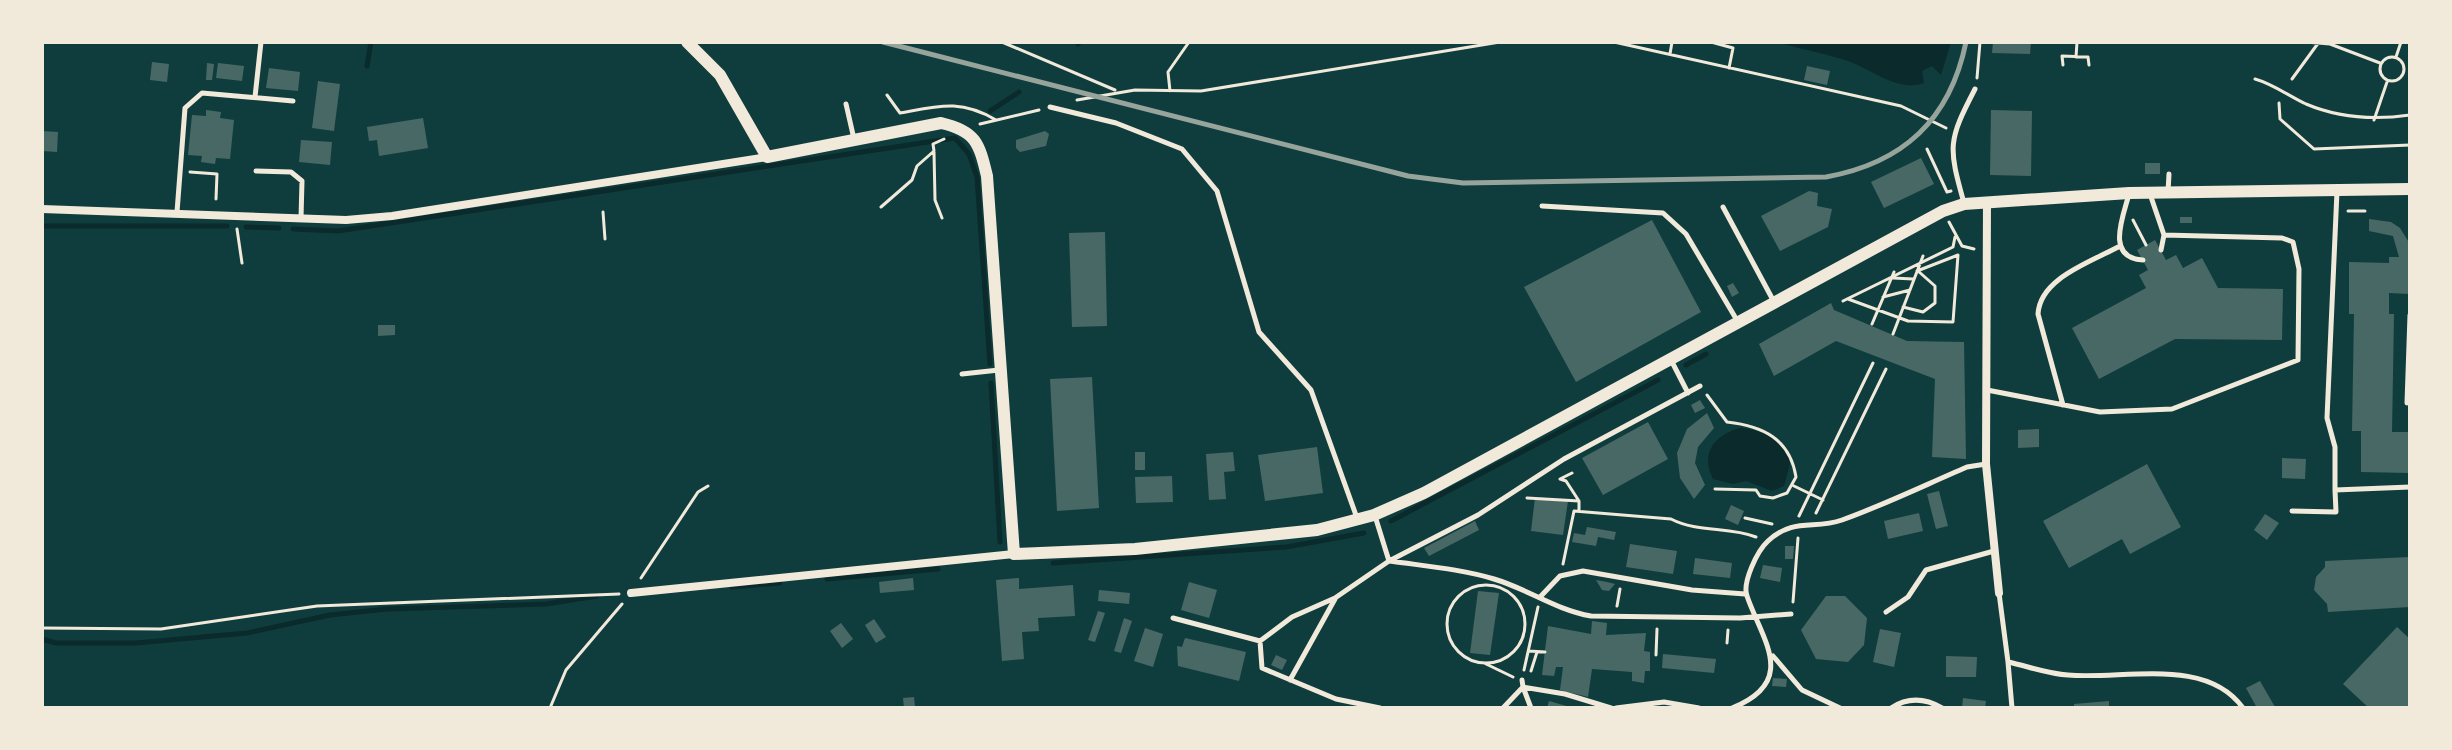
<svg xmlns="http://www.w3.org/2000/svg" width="2452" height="750" font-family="'Source Serif 4',serif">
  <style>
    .water { fill: #0a2a2b }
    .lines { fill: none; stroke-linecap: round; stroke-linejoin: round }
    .stream { stroke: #0a2a2b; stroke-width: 5 }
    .building { fill: #486865 }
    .path { stroke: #f1e9da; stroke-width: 3 }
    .service { stroke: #f1e9da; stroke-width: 5 }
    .minor { stroke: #f1e9da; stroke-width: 8 }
    .tertiary { stroke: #f1e9da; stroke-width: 12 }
    .rail { stroke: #97a49c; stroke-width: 5 }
  </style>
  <rect width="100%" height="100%" fill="#0f3d3e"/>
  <path class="water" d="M1776 42H1951L1941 75 1932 66 1922 71 1924 83C1896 93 1868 66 1842 59 1821 53 1798 48 1776 42Z
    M1740 428C1761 429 1787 441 1790 464L1784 486 1772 491 1746 481 1733 484 1713 479C1700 454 1714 435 1740 428Z"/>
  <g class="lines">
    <path class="stream" d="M1078 44 1080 42
      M367 66 371 42
      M990 111 1019 92
      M42 226H227
      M246 227 279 228
      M293 229 338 231 955 138 969 154 977 177 990 364
      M1686 365 1706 354
      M991 383 1000 542
      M1391 521 1658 380
      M1053 563 1286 547 1364 533
      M827 579 938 569
      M732 587 780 583
      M42 639 56 643H136L247 633 330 615 387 609 546 604 597 596"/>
  </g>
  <path class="building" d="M1993 42H2031L2030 54 1992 53Z
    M152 62 169 64 167 82 150 80Z
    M207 63 214 64 212 80H206Z
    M218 63 244 66 242 81 216 78Z
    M1807 66 1830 71 1827 85 1804 80Z
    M269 68 300 72 298 91 266 88Z
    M318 81 340 84 334 131 312 128Z
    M206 110 221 112 220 118 234 120 230 159 216 158 215 164 201 162 202 156 188 155 192 115 206 116Z
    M1991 110 2032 111 2031 176 1990 175Z
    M423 118 428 148 379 156 377 140 369 141 367 127Z
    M42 131 58 132 57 152 42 151Z
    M1045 131 1049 134 1046 146 1020 152 1016 148V140Z
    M301 140 332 142 330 165 299 162Z
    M1921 158 1934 184 1884 208 1871 182Z
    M2145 163H2160V174H2145Z
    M1809 191 1818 193 1817 206 1832 209 1828 227 1780 251 1761 216Z
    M2180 217H2192V223H2180Z
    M2369 219 2391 222 2400 228 2410 244V294L2389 293V314H2394L2392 432H2410V473L2361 472V431H2352L2354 314H2349V262L2389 263V257H2399L2393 236 2369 231Z
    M1652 220 1701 312 1576 382 1524 287Z
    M1105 232 1107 326 1072 327 1069 233Z
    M2155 240 2166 260 2176 255 2183 268 2202 258 2218 288 2283 289 2282 340 2175 339 2099 379 2072 328 2146 288 2139 275 2148 270 2137 250Z
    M1733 283 1739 293 1732 297 1727 286Z
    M1831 303 1834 310 1907 341 1964 342 1966 459 1932 457 1935 379 1836 341 1774 376 1759 344Z
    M378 325H395V335L378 336Z
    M1092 377 1099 508 1057 511 1050 379Z
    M1700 400 1705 408 1695 413 1691 405Z
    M1707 413 1714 428 1698 447 1695 463 1705 485 1694 499 1680 478 1677 453 1687 429Z
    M1648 422 1668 459 1603 495 1582 458Z
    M2039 429V447L2018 448V430Z
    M1317 447 1323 493 1265 501 1258 455Z
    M1135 452H1145V470H1135Z
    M1233 452 1235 471 1224 472 1226 499 1209 500 1206 454Z
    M2282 458 2306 459 2305 479 2282 478Z
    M2147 464 2181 527 2130 554 2122 539 2069 568 2043 521Z
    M1172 476 1173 502 1136 503 1135 477Z
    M1939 491 1948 526 1936 529 1927 494Z
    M1535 498 1568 501 1563 535 1531 531Z
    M1731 505 1744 511 1738 525 1725 519Z
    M1919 513 1923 531 1888 539 1884 521Z
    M2265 514 2279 523 2267 540 2254 530Z
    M1475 521 1479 530 1429 556 1424 548Z
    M1587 527 1616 532 1614 540 1598 537 1596 546 1572 542 1574 533 1585 535Z
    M1630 544 1677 551 1673 574 1626 567Z
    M1785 546H1794L1793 559H1785Z
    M2410 557V607L2328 612 2327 604 2314 590 2316 577 2325 567V561Z
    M1695 558 1732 563 1730 578 1693 574Z
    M1763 565 1782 568 1780 582 1760 578Z
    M913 578 914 590 880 593 879 582Z
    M1019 578V589L1073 585 1075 616 1038 618 1039 631 1022 632 1024 659 1002 661 996 580Z
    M1596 580 1607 582 1615 584 1609 591 1602 590Z
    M1189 582 1217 590 1209 618 1181 610Z
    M1099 590 1130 593 1129 604 1098 601Z
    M1478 591 1499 593 1490 655 1470 653Z
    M1826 596H1845L1867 618 1864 645 1848 662 1816 659 1801 630Z
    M1098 611 1105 613 1095 642 1088 640Z
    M1124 618 1132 621 1121 653 1114 651Z
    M874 619 886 637 876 643 865 625Z
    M1592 621 1607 623 1606 635 1646 633 1644 651 1650 652V671H1645L1644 683 1632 681V672L1592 669 1588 697 1560 690 1563 667H1556L1554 676 1542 675 1548 626 1591 634Z
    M841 623 853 639 842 648 830 631Z
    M2397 627 2410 639V708H2369L2343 684Z
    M1145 628 1163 634 1153 667 1134 661Z
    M1880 629 1901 633 1894 667 1873 662Z
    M1185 638 1246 652 1239 681 1178 666 1177 646 1182 647Z
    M1663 654 1716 659 1714 673 1662 668Z
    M1276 655 1287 660 1282 670 1271 665Z
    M1946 656 1977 657 1976 677H1946Z
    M1773 678 1787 679 1786 687 1772 686Z
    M2260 681 2275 707 2272 708H2257L2246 688Z
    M914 697 915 707 904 708 903 698Z
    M1963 698 1986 701 1985 708H1962Z
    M1549 701 1570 707V708H1547Z
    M2109 701V708H2074V704Z"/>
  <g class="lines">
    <path class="path" d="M1002 42 1115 90
      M1614 42 1901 106 1946 128
      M1711 42 1733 48 1729 68
      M2305 42 2330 44 2380 63
      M1670 54 1672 42
      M2380 69a12 12 0 1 1 24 0a12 12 0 1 1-24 0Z
      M2076 57 2077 42
      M2396 57 2401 42
      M2063 65 2062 56 2088 57 2089 65
      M1977 78 1980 42
      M2255 79C2273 84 2289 96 2306 104 2339 118 2375 120 2410 115
      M2292 79 2319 42
      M1170 91 1168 72 1189 42
      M887 95 900 113C939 106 960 99 996 120
      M1077 100 1135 90 1201 91 1500 42
      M2279 103 2280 119 2314 149 2410 145
      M2374 120 2387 82
      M980 124 1039 110
      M1927 149 1947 192 1951 191
      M934 152 935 200 942 218
      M190 172 217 174 216 199
      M881 207 912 180 917 166 934 151 933 144 944 139
      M2348 211H2365
      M603 212 605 239
      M2133 220 2146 245
      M1949 222 1962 246 1974 249
      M237 229 242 263
      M1893 278 1913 279
      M1883 297 1910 290
      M1848 299 1908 321 1953 322 1958 255 1917 271
      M1843 301 1953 247 1955 237
      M1903 307 1923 312 1935 303V286L1918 271
      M1872 324 1894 272
      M1893 334 1923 256
      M1707 395 1727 422C1763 426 1790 439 1796 477L1787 493 1773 498 1760 496 1756 490 1715 489
      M1572 473 1560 479 1566 481 1579 501V511
      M1794 486 1823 500
      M1527 498 1579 501
      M1816 513 1886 369
      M1799 516 1873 363
      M1745 518 1772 524
      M1563 564 1574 511 1671 519C1698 533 1729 526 1756 537
      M641 578 698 492 708 486
      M1447 624a39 39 0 1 1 78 0a39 39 0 1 1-78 0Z
      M1793 602 1798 538
      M1617 606 1620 589
      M42 628 161 629 317 606 619 594
      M1727 643 1728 630
      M1529 651 1545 652
      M1656 655 1657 629
      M1484 663 1513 677
      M1524 670 1538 607
      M1531 671 1537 652
      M550 708 566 670 622 604"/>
    <path class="service" d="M255 97 261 42
      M846 104 854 139
      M1050 107 1116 123 1182 149 1217 191 1259 332 1311 390 1357 518
      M256 171 291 172 302 181 301 218
      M2337 191 2327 418 2335 447V490L2410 487
      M2168 192 2169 174
      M2129 194C2123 217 2105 258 2143 260
      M2150 194 2164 235 2161 250
      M1964 203C1948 146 1948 141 1975 89
      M1542 206 1663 213 1686 234 1738 322
      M1723 207 1773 300
      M177 212 185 108 202 93 293 101
      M1671 360 1688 393
      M962 374 999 370
      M1987 390 2100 412 2172 409 2298 360 2299 269 2293 242 2282 238 2164 235
      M2407 403 2410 315
      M2063 405 2038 314C2040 278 2091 262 2120 246
      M2292 511 2336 512 2335 490
      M1375 516 1389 561
      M1390 561C1424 566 1461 569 1494 579 1528 589 1556 610 1591 616L1740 618 1791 614
      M1999 593 2008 662C2027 666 2048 674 2068 675 2123 680 2206 656 2243 708
      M1541 596 1560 576 1583 571 1692 590 1745 594
      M1886 612 1908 597 1926 570 1994 551
      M1173 618 1260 641 1292 617 1335 598 1389 561 1478 515 1564 459 1700 386
      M1260 641 1262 668 1336 699 1380 708
      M1773 656 1802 690 1840 708
      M2008 662 2012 708
      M1290 680 1335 599
      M1522 680 1523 687 1565 694 1611 708
      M1503 708 1523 687 1531 708
      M1616 708 1664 702 1699 708
      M1732 708C1799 681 1762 640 1747 596 1742 583 1757 551 1768 541 1794 517 1814 530 1842 520 1884 505 1925 485 1967 467L1986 464
      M1891 708C1908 697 1925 698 1942 708"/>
    <path class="minor" d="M1987 201 1986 464 1999 593
      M42 209 346 220 392 216 767 157
      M631 593 1014 554"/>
    <path class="tertiary" d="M687 42 720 75 767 157 941 123C976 131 979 143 987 176L1014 554 1135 549 1317 530 1374 515 1424 493 1943 211 1964 204 2129 193 2410 189"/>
    <path class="rail" d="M883 42 1408 176 1463 183 1826 177C1903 163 1950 120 1966 42"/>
  </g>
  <rect width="2452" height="750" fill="none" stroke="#f1e9da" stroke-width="88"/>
</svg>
